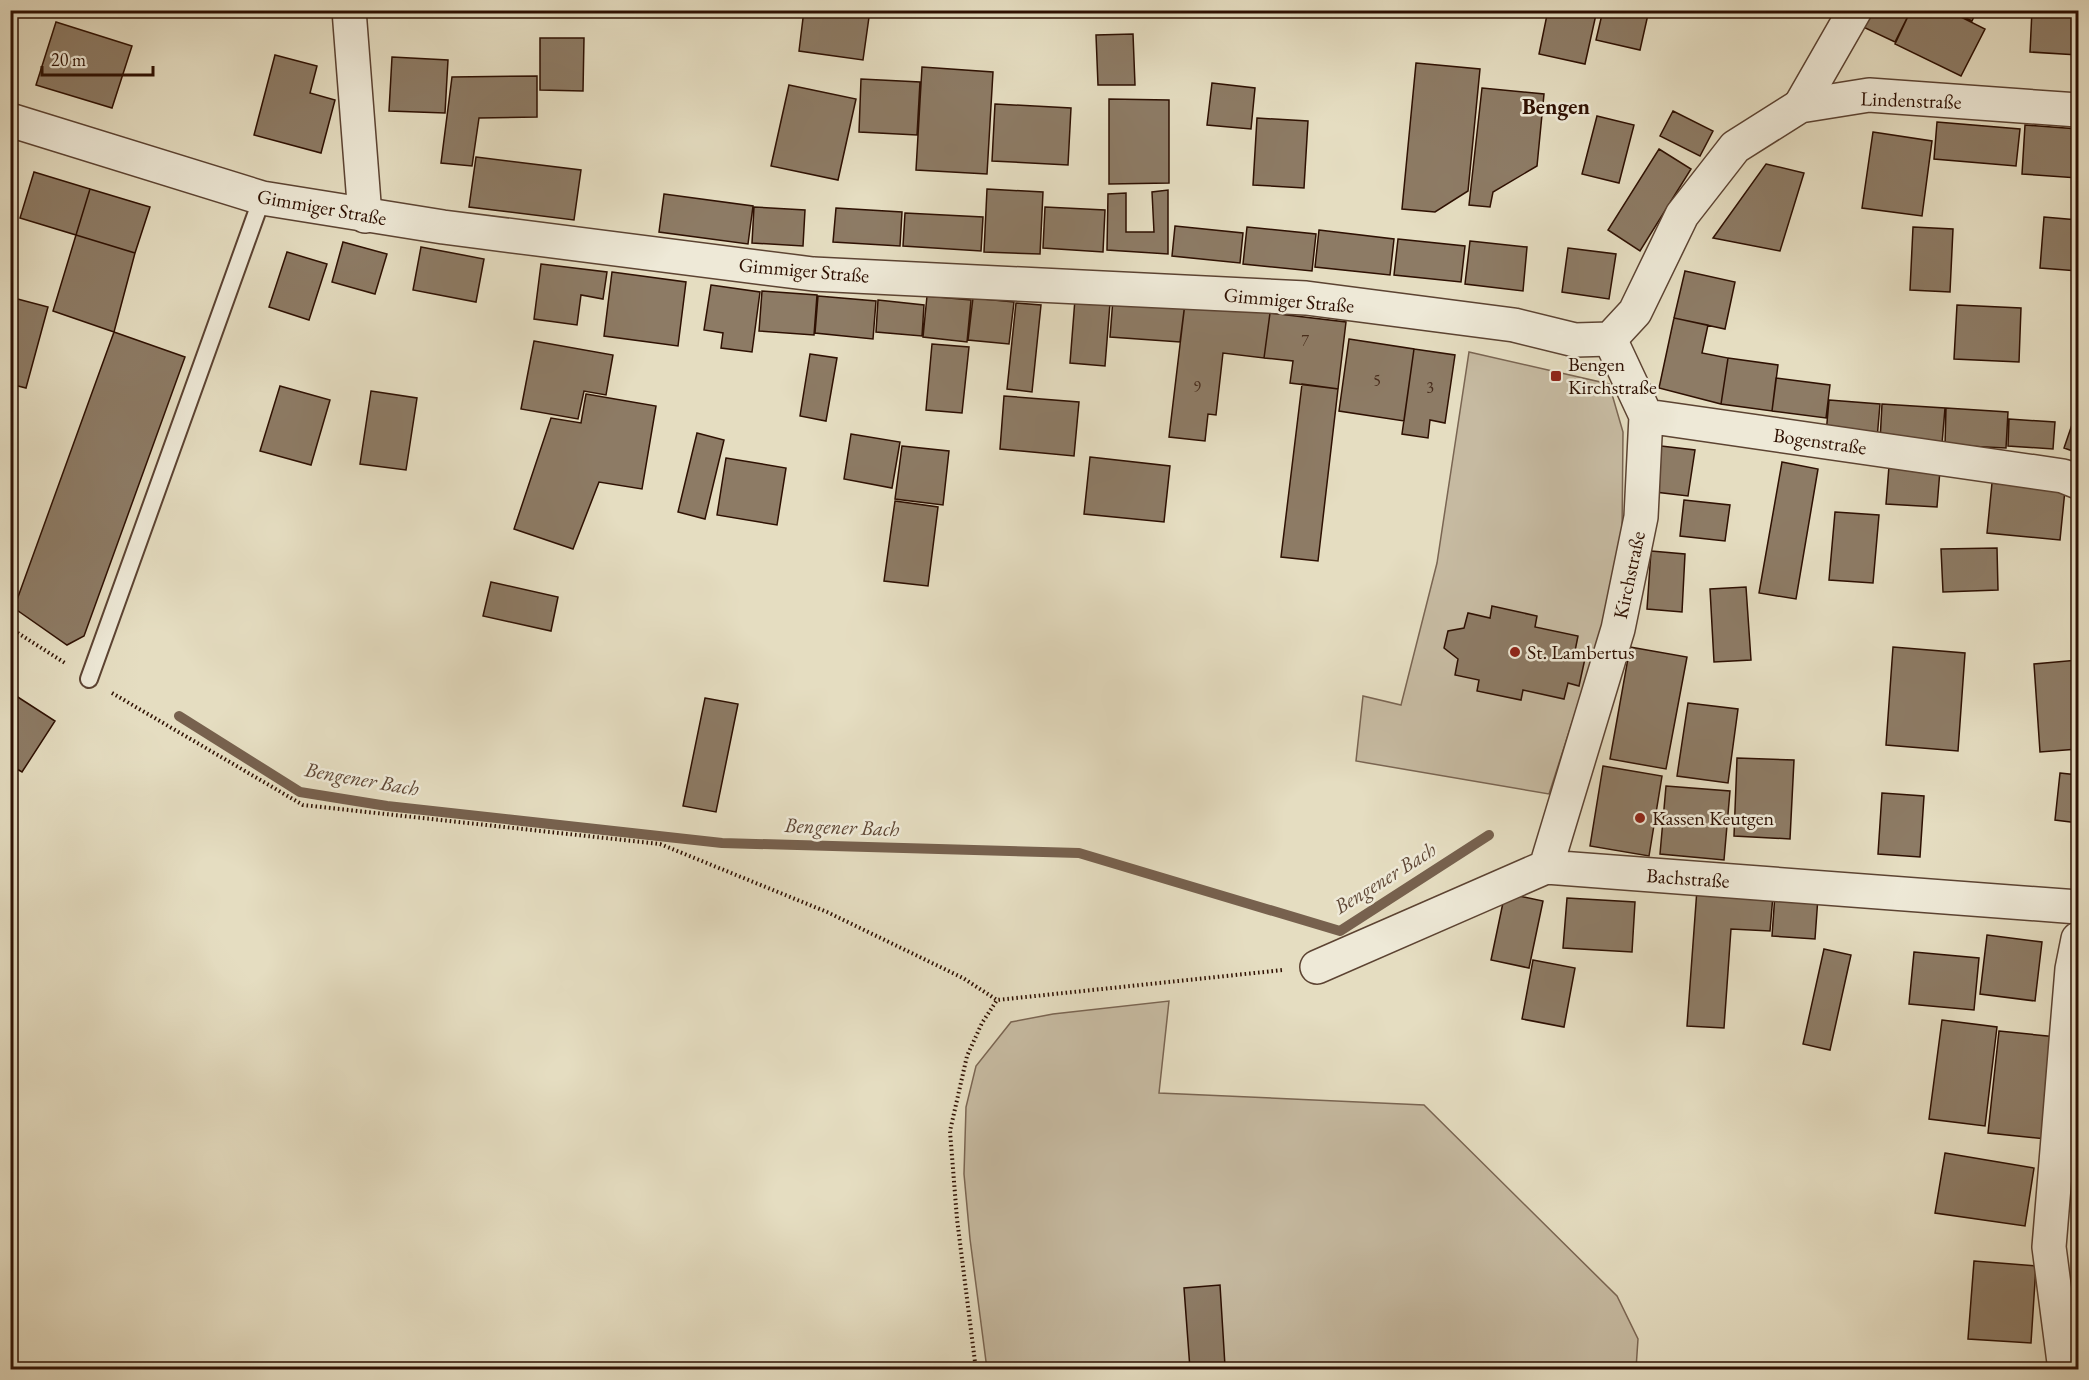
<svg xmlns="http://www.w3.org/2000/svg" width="2089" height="1380" font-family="'EB Garamond',serif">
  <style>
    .green { fill: #c6baa1; stroke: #7a6552; stroke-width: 1.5 }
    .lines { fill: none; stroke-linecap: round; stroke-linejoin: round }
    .stream { stroke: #77614e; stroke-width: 10 }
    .building { fill: #8d7b65; stroke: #2e1002; stroke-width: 1.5 }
    .service-casing { stroke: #5c4332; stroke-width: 20 }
    .minor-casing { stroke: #5c4332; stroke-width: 36 }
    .tertiary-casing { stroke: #5c4332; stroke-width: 36 }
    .path { stroke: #2e1002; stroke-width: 4; stroke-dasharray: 1.5 3; stroke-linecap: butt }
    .service { stroke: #eee9d7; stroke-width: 16 }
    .minor { stroke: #eee9d7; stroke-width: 33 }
    .tertiary { stroke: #eee9d7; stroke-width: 33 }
    .poi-dot { fill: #8f2418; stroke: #eee9d7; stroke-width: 2 }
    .labels { text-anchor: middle; stroke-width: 5; stroke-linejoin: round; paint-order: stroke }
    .number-label { font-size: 16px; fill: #462b1b }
    .street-label { font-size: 20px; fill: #2e1002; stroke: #eee9d7 }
    .poi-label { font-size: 20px; fill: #2e1002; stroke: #eee9d7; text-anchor: start }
    .water-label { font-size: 21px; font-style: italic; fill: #5e4634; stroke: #eee9d7 }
    .quarter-label { font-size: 22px; font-weight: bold; fill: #2e1002; stroke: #eee9d7 }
  </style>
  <rect width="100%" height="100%" fill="#e5ddc1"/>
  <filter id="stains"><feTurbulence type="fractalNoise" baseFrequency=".00333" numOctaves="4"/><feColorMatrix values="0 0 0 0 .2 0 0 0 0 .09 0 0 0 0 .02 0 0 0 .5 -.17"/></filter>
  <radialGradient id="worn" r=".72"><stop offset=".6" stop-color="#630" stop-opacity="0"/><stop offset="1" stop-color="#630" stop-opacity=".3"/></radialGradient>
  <path class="green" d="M1469 352 1609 384 1623 432 1622 534 1610 605 1549 794 1356 761 1363 696 1401 705 1437 563Z
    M1169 1001 1159 1093 1424 1105 1617 1296 1638 1339 1636 1369H987L970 1239 964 1174 966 1107 976 1066 1011 1022 1053 1014Z"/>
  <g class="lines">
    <path class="stream" d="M179 716 300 792 387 806 722 843 1079 853 1340 931 1489 835"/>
  </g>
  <path class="building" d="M804 10H870L863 60 799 51Z
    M1548 10H1597L1585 64 1539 54Z
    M1603 10H1649L1640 50 1596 40Z
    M1869 10H1911L1895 42 1861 26Z
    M1911 10H1947L1985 29 1961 76 1895 44Z
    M1949 10H1977L1972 21Z
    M2032 10H2078V55L2030 52Z
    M56 22 132 46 112 108 36 85Z
    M1133 34 1135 85H1098L1096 35Z
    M540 38H584L583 91 540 90Z
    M275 55 317 66 310 93 335 100 321 153 254 135Z
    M392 57 448 60 445 113 389 111Z
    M1416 63 1480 69 1468 191 1435 212 1402 209Z
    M922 67 993 72 987 174 916 170Z
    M537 76V117L479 118 472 166 441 163 452 77Z
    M861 79 920 82 917 135 859 132Z
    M1212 83 1255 88 1251 129 1207 125Z
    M789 85 856 99 838 180 771 166Z
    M1482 88 1544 94 1537 166 1493 192 1490 207 1469 205Z
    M1109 99 1169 100V183L1109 184Z
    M995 104 1071 108 1068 165 992 161Z
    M1673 111 1713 131 1700 156 1660 136Z
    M1597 116 1634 125 1619 183 1582 174Z
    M1257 118 1308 121 1304 188 1253 185Z
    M1937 122 2020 129 2016 166 1934 159Z
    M2025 125 2078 129V178L2022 174Z
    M1873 132 1932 141 1922 216 1862 208Z
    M1659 149 1691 169 1640 251 1608 230Z
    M476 157 581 170 574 220 469 207Z
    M1766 164 1804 173 1780 251 1713 238Z
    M34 172 90 189 76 235 20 218Z
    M90 189 150 207 135 253 76 235Z
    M987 189 1043 192 1040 254 984 252Z
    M1168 190V254L1107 250 1108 194 1126 193V232H1154L1152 192Z
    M664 194 753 206 748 244 659 232Z
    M754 207 805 210 803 246 752 243Z
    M1045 207 1105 210 1103 252 1043 248Z
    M836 208 902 212 900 246 833 242Z
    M905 213 983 217 981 251 903 246Z
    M2044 217 2078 220V271L2040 268Z
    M1175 226 1243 233 1240 263 1172 256Z
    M1247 227 1316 234 1312 271 1243 264Z
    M1913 227 1953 229 1950 292 1910 290Z
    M1319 230 1394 239 1390 275 1315 267Z
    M76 235 135 253 114 332 53 311Z
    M1398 239 1465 246 1461 282 1394 275Z
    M1470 241 1527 247 1523 291 1465 284Z
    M343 242 387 254 375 294 332 282Z
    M421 247 484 259 476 302 413 290Z
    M1568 248 1616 254 1609 299 1562 292Z
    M287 252 327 264 309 320 269 307Z
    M541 264 607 272 603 299 581 295 577 325 534 319Z
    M1685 271 1735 282 1725 329 1674 318Z
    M612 272 686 282 678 346 604 336Z
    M711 285 760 292 752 352 721 348 723 333 704 330Z
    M762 291 817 295 814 335 759 331Z
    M818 296 876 301 873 339 815 333Z
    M927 296 971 300 967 342 923 337Z
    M10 297 48 307 26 388 10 384Z
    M973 298 1014 302 1009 344 968 340Z
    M1075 299 1110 303 1105 366 1070 363Z
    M1113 299 1185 303 1180 342 1110 337Z
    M878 300 924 305 922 336 876 332Z
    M1016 303 1041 305 1032 392 1007 389Z
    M1185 303 1270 313 1264 358 1223 353 1216 415 1208 414 1205 441 1169 437Z
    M1957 305 2021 308 2019 362 1954 359Z
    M1270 313 1346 322 1338 389 1290 383 1293 361 1264 358Z
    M1674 318 1708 325 1702 353 1728 358 1721 404 1659 388Z
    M114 332 185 357 84 636 67 645 14 608Z
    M1349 339 1414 349 1404 421 1339 411Z
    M534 341 613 355 606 395 584 391 578 419 521 409Z
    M932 344 969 347 962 413 926 410Z
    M1414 349 1455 355 1445 423 1430 420 1428 438 1402 434Z
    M810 354 837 358 826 421 800 416Z
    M1728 358 1778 365 1772 411 1721 404Z
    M1776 378 1830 385 1826 418 1772 411Z
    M1302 384 1338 389 1318 561 1281 557Z
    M280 386 330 400 311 465 260 451Z
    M371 391 417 398 406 470 360 464Z
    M586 394 656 406 642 489 599 482 573 549 514 529 551 418 581 423Z
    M1004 396 1079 402 1074 456 1000 449Z
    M1829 400 1880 404 1877 439 1826 434Z
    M1882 404 1945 408 1942 444 1880 441Z
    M2078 407V453L2064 448Z
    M1946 408 2008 412 2006 448 1945 445Z
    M2009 419 2055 422 2053 449 2008 446Z
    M697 433 724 440 705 519 678 512Z
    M851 434 900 442 892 488 844 479Z
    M902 446 949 451 943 505 895 499Z
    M1661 446 1695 450 1688 496 1655 492Z
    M1090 457 1170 466 1164 522 1084 514Z
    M726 458 786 468 777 525 717 515Z
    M1782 462 1818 469 1796 599 1759 593Z
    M1889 466 1940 470 1937 507 1886 504Z
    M1992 483 2065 490 2060 540 1987 533Z
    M1684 500 1730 505 1725 541 1680 536Z
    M895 501 938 507 928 586 884 581Z
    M1835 512 1879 515 1873 583 1829 580Z
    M1997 548 1998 590 1943 592 1941 549Z
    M1651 551 1685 554 1682 612 1647 609Z
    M491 582 558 597 551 631 483 616Z
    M1746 587 1751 660 1714 662 1710 589Z
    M1492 606 1537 616 1535 627 1578 636 1575 651 1586 654 1579 686 1568 683 1564 699 1523 690 1521 700 1477 691 1479 680 1455 675 1458 659 1444 648 1448 631 1464 628 1468 613 1490 618Z
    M1630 647 1687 657 1666 769 1610 759Z
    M1893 647 1965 653 1958 751 1886 745Z
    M2078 660V749L2040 752 2034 664Z
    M10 692 55 721 22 772 10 765Z
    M705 698 738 704 716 812 683 806Z
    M1688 703 1738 709 1728 783 1677 776Z
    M1737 758 1794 760 1790 839 1734 836Z
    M1603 766 1662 776 1649 856 1590 846Z
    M2060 773 2078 775V823L2055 820Z
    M1666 786 1730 791 1724 860 1660 854Z
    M1882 793 1924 796 1920 857 1878 854Z
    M1697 889 1773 895 1770 931 1731 929 1724 1028 1687 1026Z
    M1505 893 1543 901 1529 968 1491 960Z
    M1775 894 1818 897 1815 939 1772 936Z
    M1567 898 1635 902 1632 952 1563 948Z
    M1987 935 2042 942 2035 1001 1980 994Z
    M1824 949 1851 955 1830 1050 1803 1044Z
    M1914 952 1979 958 1974 1010 1909 1004Z
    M1533 960 1575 968 1564 1027 1522 1019Z
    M1942 1020 1997 1027 1985 1126 1929 1119Z
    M1999 1031 2057 1037 2046 1139 1988 1133Z
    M1945 1153 2034 1168 2025 1226 1935 1213Z
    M1974 1261 2036 1266 2031 1343 1968 1339Z
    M1220 1285 1225 1366 1190 1369 1184 1288Z"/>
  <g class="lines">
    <g class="service-casing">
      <path id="service" d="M89 679 262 198"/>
    </g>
    <g class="minor-casing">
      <path id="minor" d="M349 10 365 216
        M1800 106 1855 10
        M1610 339 1646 416 2063 476 2078 482
        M1546 867 1618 629 1641 517 1646 416
        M1317 967 1546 867 2078 907
        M2065 1370 2049 1247 2072 969 2078 939"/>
    </g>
    <g class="tertiary-casing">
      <path id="tertiary" d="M10 120 262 198 443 227 813 274 1306 298 1514 325 1575 340 1610 339 1635 312 1682 215 1735 147 1800 106 1869 95 2078 110"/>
    </g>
    <path class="path" d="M10 628 65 663
      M112 693 303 805 660 844 827 912 963 978 997 1000 1283 970
      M976 1370 957 1219 950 1131 967 1056 982 1023 997 1000"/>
    <use href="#service" class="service"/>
    <use href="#minor" class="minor"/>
    <use href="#tertiary" class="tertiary"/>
  </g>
  <g class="poi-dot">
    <rect x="1550" y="370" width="12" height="12" rx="3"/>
    <circle cx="1515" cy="652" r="6"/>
    <circle cx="1640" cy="818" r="6"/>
  </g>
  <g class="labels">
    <g class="number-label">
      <text x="1305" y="346">7</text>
      <text x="1377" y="386">5</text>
      <text x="1197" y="392">9</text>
      <text x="1430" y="393">3</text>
    </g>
    <g class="street-label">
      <text transform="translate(1911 100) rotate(2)" y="7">Lindenstraße</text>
      <text transform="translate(322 207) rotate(10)" y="7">Gimmiger Straße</text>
      <text transform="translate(804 270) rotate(5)" y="7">Gimmiger Straße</text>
      <text transform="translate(1289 300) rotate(5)" y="7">Gimmiger Straße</text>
      <text transform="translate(1820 441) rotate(8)" y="7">Bogenstraße</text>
      <text transform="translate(1629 575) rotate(-78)" y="7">Kirchstraße</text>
      <text transform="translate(1688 878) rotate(4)" y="7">Bachstraße</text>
    </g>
    <g class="poi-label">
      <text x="1568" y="371">Bengen<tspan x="1568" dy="23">Kirchstraße</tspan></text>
      <text x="1527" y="659">St. Lambertus</text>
      <text x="1652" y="825">Kassen Keutgen</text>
    </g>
    <g class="water-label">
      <text transform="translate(362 779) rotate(10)" y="7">Bengener Bach</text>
      <text transform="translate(842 827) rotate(2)" y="7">Bengener Bach</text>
      <text transform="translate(1385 878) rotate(-32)" y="7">Bengener Bach</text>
    </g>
    <g class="quarter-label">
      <text x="1556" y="114">Bengen</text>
    </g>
  </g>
  <rect width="2089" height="1380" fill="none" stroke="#e5ddc1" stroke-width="36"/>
  <rect x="12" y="12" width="2065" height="1356" fill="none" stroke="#2e1002" stroke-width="3"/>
  <rect x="18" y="18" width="2053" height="1344" fill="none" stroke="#2e1002" stroke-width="1.5"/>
  <path d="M42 66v9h111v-9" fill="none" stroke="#2e1002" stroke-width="3"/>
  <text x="51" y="66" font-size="18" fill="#2e1002" stroke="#eee9d7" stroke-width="4.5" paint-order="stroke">20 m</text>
  <rect width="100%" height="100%" filter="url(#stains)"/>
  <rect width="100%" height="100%" fill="url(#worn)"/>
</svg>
